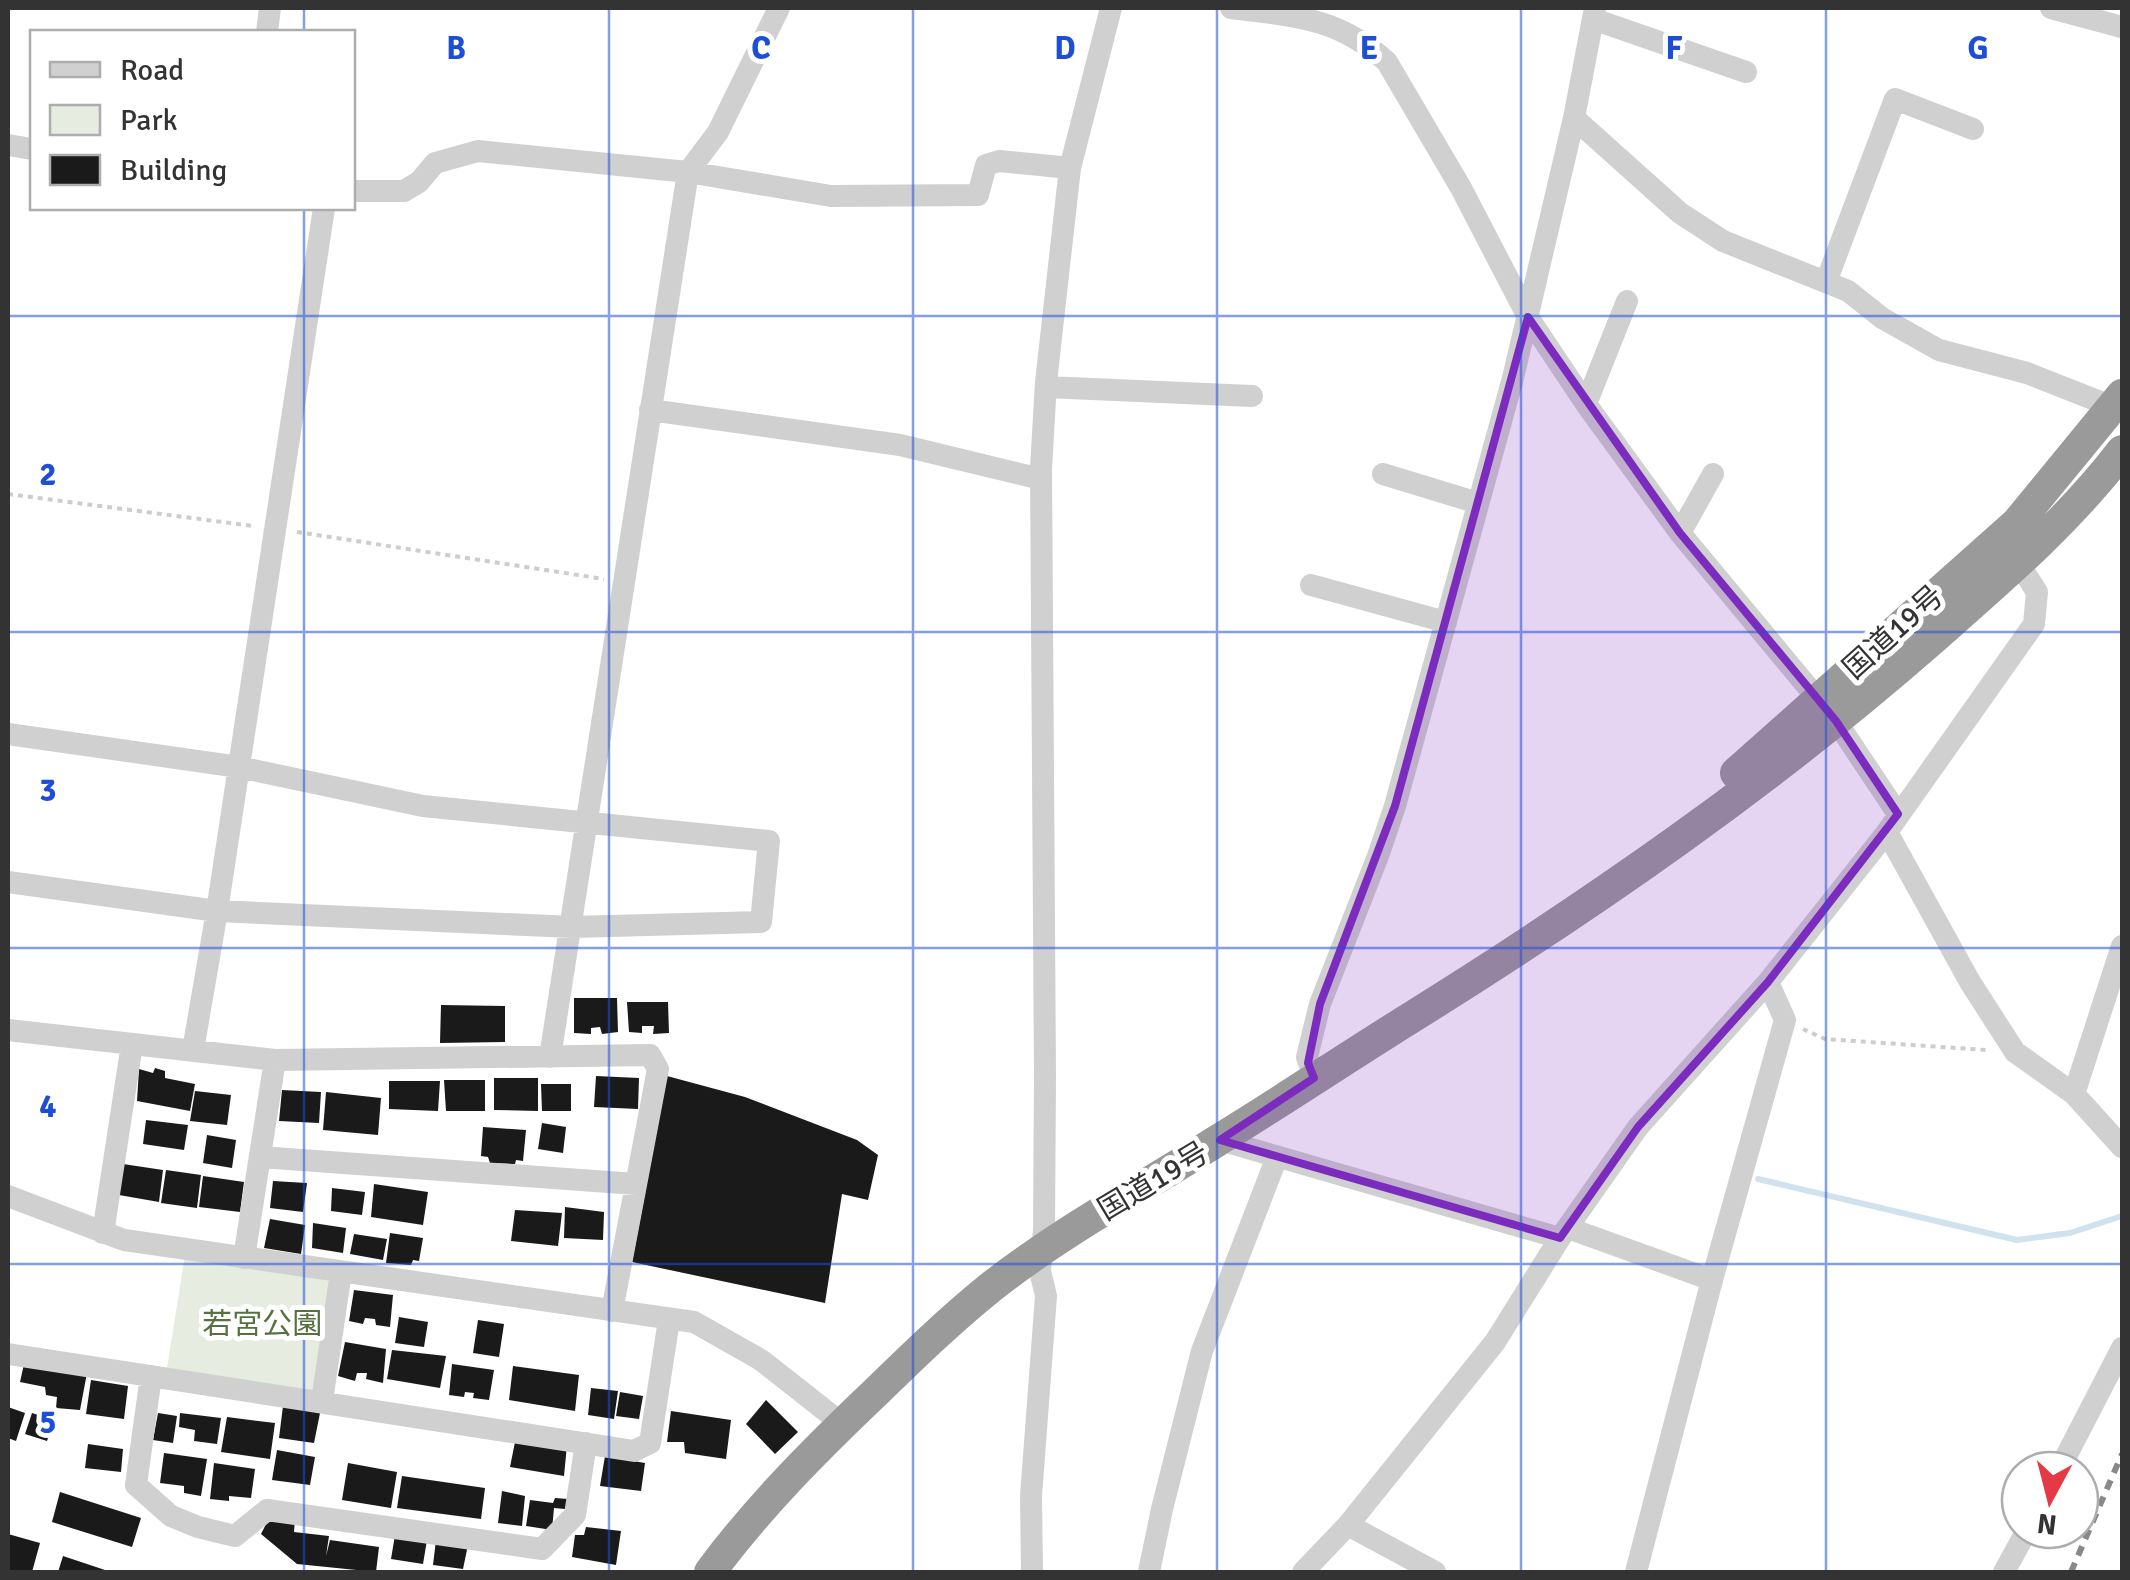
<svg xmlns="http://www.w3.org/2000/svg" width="2130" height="1580" font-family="Signika,'Noto Sans JP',sans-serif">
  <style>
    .green { fill: #e6ecdf }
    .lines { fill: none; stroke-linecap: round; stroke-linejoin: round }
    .stream { stroke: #cfe2ee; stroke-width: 6 }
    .building { fill: #1a1a1a }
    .path { stroke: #cdcdcd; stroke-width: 4; stroke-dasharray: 5 5; stroke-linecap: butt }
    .minor { stroke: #d0d0d0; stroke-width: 22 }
    .highway { stroke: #9a9a9a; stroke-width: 32 }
    .rail { stroke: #888; stroke-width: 6; stroke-dasharray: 10 8; stroke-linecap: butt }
    .marked { fill: #7b2cbf; fill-opacity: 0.2; stroke: #7b2cbf; stroke-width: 8; stroke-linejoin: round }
    .grid { fill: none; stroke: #1d4ed8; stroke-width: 2.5; stroke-opacity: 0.55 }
    .labels { text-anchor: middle; stroke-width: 10; stroke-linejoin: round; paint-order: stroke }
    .street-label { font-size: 30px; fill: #333; stroke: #fff }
    .park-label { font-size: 30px; fill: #56703f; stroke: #fff }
    .grid-label { font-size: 32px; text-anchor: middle; font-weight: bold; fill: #1d4ed8; stroke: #fff; stroke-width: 10; stroke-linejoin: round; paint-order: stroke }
  </style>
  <rect width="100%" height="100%" fill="#fff"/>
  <path class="green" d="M185 1255 334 1276 315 1391 167 1368Z"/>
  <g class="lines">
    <path class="stream" d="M1758 1179 2017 1240 2070 1233 2122 1216"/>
  </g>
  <path class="building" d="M574 998H617L618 1032 602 1034 600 1027 591 1028V1034L574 1033Z
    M627 1002H668L669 1033 653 1034 654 1026H642V1033L629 1032Z
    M441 1005 505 1006V1042L440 1043Z
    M155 1068 165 1071V1078L195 1084 190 1111 137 1101 139 1069 153 1073Z
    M596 1076 639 1078 638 1109 594 1107Z
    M667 1076 745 1097 857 1140 878 1155 868 1200 842 1194 825 1303 632 1262Z
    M494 1078H538V1111L494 1110Z
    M444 1080H485V1111H446Z
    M389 1081H440L438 1111 389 1109Z
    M541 1084H571V1111H542Z
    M282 1090 321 1092 319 1123 279 1121Z
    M195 1091 231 1095 227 1125 190 1121Z
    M326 1092 381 1098 378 1135 323 1130Z
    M146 1120 188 1125 184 1150 143 1144Z
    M542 1123 566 1127 563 1153 538 1149Z
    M483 1127 526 1130 523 1161 516 1160 515 1164 490 1163 488 1157 481 1156Z
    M207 1135 236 1140 232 1168 203 1163Z
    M123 1164 163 1170 159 1202 119 1195Z
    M166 1170 201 1175 197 1208 161 1203Z
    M203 1176 244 1182 240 1212 199 1207Z
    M273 1181 307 1183 303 1212 270 1208Z
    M374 1184 428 1192 423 1225 371 1217Z
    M332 1188 365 1192 362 1215 331 1211Z
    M565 1207 604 1212 603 1240 564 1238Z
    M515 1210 562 1213 558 1246 511 1241Z
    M270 1219 305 1225 301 1254 264 1248Z
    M313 1223 346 1228 343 1253 312 1248Z
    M390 1233 423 1238 419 1261 413 1260 411 1265 386 1263Z
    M354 1234 387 1239 383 1260 350 1254Z
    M354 1290 393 1295 390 1327 376 1325 375 1319 365 1318 363 1324 349 1321Z
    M399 1317 428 1322 424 1347 395 1343Z
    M478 1320 504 1324 499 1357 473 1353Z
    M345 1342 386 1349 383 1383 366 1379 367 1373H357L355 1381 338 1376Z
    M392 1350 446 1356 440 1388 387 1379Z
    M24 1364 87 1373 80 1410 56 1408 57 1397 46 1395 45 1387 20 1382Z
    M452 1364 494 1370 489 1400 473 1398 474 1393 465 1392 464 1397 449 1395Z
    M513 1366 579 1375 575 1411 509 1400Z
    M91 1380 128 1386 124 1419 86 1414Z
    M591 1388 618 1391 614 1419 588 1415Z
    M620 1392 643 1396 639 1419 616 1416Z
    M766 1400 798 1432 775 1454 746 1424Z
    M283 1406 320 1413 314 1443 279 1438Z
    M8 1407 25 1413 16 1441 8 1438Z
    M671 1411 731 1420 726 1459 685 1453 684 1442H667Z
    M32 1413 54 1420 47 1441 25 1434Z
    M158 1413 177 1416 173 1443 153 1440Z
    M180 1413 221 1418 217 1444 194 1441 195 1430 179 1427Z
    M227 1417 275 1423 270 1459 221 1452Z
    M516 1437 567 1445 564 1476 510 1467Z
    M88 1444 123 1449 121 1472 85 1468Z
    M277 1450 315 1457 310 1485 272 1480Z
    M164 1453 207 1459 201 1496 184 1493V1486L160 1483Z
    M605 1456 645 1463 641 1491 600 1486Z
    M214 1463 255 1469 251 1498 229 1496V1501L210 1499Z
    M348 1463 397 1472 391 1508 342 1500Z
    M402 1476 485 1488 481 1519 397 1508Z
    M502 1491 525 1496 522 1526 498 1523Z
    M60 1492 141 1518 132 1547 52 1522Z
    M555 1498 568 1499 565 1509 554 1508 552 1530 526 1526 530 1500 553 1503Z
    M271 1514 295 1519 294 1532 329 1536 326 1556 330 1540 379 1547 376 1572 297 1564 261 1534Z
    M586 1527 621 1531 616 1565 572 1557 575 1535H584Z
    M8 1534 40 1543 32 1572H8Z
    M395 1535 427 1540 423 1564 391 1559Z
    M436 1540 468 1545 463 1569 433 1565Z
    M63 1556 111 1572H58Z"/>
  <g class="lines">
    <path class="path" d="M8 494 253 526
      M297 532 604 579
      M1803 1029 1825 1039 1986 1050"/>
    <path class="minor" d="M1231 8C1294 16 1338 17 1387 62L1461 188 1528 317 1586 404 1680 533 1836 721 1898 814
      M2051 8 2122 27
      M1593 19 1746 72
      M267 32 270 8
      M1574 118 1680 213 1723 241 1848 291 1882 318 1939 350 2027 373 2113 407
      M8 145 32 149
      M352 191H404L419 182 435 163 478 151 688 172 831 196 978 195 986 165 999 161 1070 168
      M1826 282 1895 99 1973 129
      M1046 387 1252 396
      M1586 404 1627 301
      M650 410 900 445 1041 479
      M1383 474 1478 503
      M1680 533 1713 474
      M1311 585 1446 622
      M8 734 239 767 423 806 769 841 761 922 572 927 217 911 8 882
      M1887 832 1970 982 2015 1052 2074 1094 2122 1147
      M8 1030 275 1060 650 1055 658 1069 612 1311
      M193 1050 217 911 324 208
      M550 1057 688 172 718 132 779 8
      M1314 1078 1307 1057 1320 1004 1378 856 1395 806 1513 378 1574 118 1595 8
      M2074 1094 2122 946
      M1220 1140 1560 1238
      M260 1157 636 1184
      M8 1196 124 1240 694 1322 761 1360 831 1415 839 1427
      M1568 1228 1712 1280
      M103 1233 132 1044
      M244 1258 275 1060
      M8 1354 634 1451 650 1443 669 1320
      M151 1376 136 1485 171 1516 198 1527 235 1536 267 1510 542 1549 575 1515 586 1443
      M322 1401 341 1272
      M2059 1470 2122 1348
      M1348 1525 1435 1572
      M1032 1572 1031 1496 1046 1296 1040 1271 1044 1230 1045 1076 1041 468 1046 382 1070 168 1111 8
      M1149 1572 1162 1509 1202 1351 1277 1157
      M1303 1572 1348 1525 1495 1342 1560 1238 1638 1127 1768 982 1887 832 2034 624 2037 592 2010 550
      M1636 1572 1712 1280 1785 1020 1768 982
      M2004 1572 2027 1530"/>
    <path class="highway" d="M1736 773 2017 523 2122 395
      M710 1572C758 1507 817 1448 876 1392 913 1356 950 1320 991 1287 1062 1231 1143 1188 1220 1139 1285 1099 1348 1057 1412 1017 1593 904 1768 783 1928 643 1997 582 2066 524 2122 451"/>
    <path class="rail" d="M2071 1572 2122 1454"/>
  </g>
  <path class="marked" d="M1528 317 1680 533 1836 721 1898 814 1768 982 1638 1127 1560 1238 1220 1140 1314 1078 1308 1063 1320 1004 1395 806Z"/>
  <path class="grid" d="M304 8V32M609 8V1572M913 8V1572M1217 8V1572M1521 8V1572M1826 8V1572M304 208V1572M8 316H2122M8 632H2122M8 948H2122M8 1264H2122"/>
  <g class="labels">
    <g class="street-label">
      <text transform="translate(1893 632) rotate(-42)" y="10">国道19号</text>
      <text transform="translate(1153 1181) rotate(-31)" y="10">国道19号</text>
    </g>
    <g class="park-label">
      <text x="262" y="1334">若宮公園</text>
    </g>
  </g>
  <g class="grid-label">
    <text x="456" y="59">B</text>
    <text x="761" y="59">C</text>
    <text x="1065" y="59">D</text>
    <text x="1369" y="59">E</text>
    <text x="1674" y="59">F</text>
    <text x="1978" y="59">G</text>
    <text x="48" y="485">2</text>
    <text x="48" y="801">3</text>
    <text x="48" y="1117">4</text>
    <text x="48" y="1433">5</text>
  </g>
  <rect width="2130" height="1580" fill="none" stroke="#333333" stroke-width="20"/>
  <rect x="30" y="30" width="325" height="180" fill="#ffffff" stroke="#adadad" stroke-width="2.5"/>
  <rect x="50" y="62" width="50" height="15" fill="#d0d0d0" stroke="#adadad" stroke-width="2.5"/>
  <text x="120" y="80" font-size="30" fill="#333333">Road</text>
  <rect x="50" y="105" width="50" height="30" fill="#e6ecdf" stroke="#adadad" stroke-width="2.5"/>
  <text x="120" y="130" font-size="30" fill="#333333">Park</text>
  <rect x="50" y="155" width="50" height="30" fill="#1a1a1a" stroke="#adadad" stroke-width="2.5"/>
  <text x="120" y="180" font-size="30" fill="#333333">Building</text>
  <g transform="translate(2050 1500) rotate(187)"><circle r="48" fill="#ffffff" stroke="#adadad" stroke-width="2.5"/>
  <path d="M0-8L18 38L0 25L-18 38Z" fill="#e63946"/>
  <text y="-15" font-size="28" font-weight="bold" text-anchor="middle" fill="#333333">N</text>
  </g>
</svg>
